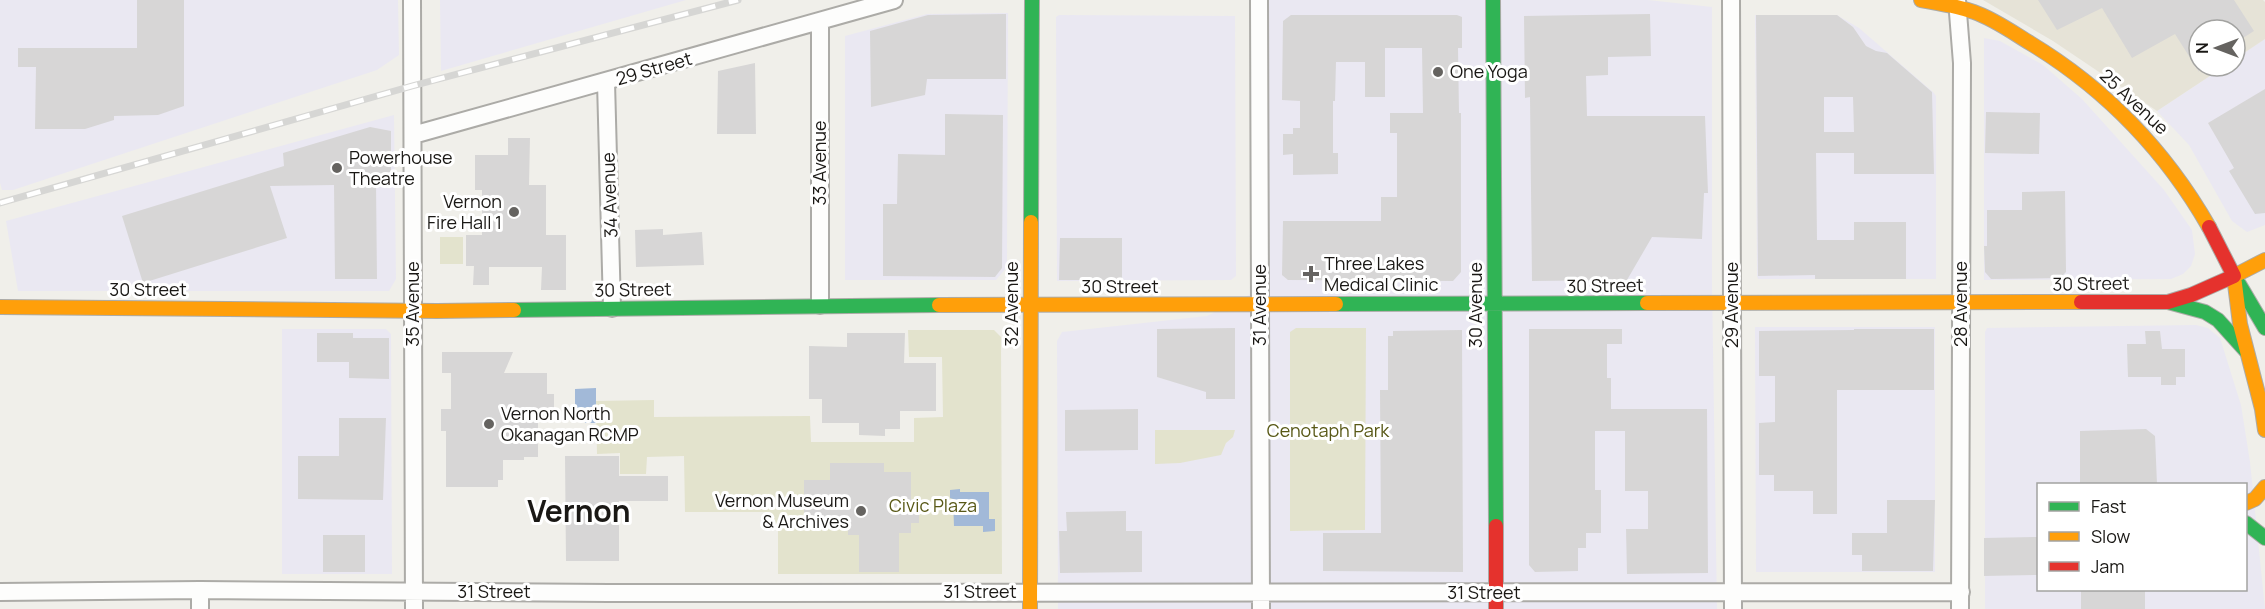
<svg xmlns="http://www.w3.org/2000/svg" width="2265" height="609" font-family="Manrope,sans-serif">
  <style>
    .commercial { fill: #eae8f2; fill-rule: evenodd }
    .built { fill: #e6e3d7 }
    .green { fill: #e3e3cd }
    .water { fill: #a2b9d8 }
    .building { fill: #d7d6d6; fill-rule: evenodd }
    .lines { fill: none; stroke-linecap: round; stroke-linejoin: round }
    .street-casing { stroke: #acaba7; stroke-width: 20 }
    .fast-casing { stroke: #acaba7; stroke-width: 16 }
    .slow-casing { stroke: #acaba7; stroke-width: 16 }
    .jam-casing { stroke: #acaba7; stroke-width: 16 }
    .street { stroke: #fdfdfc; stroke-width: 16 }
    .fast { stroke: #30b455; stroke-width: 14 }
    .slow { stroke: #ff9f0a; stroke-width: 14 }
    .jam { stroke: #e5322d; stroke-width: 14 }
    .rail-casing { stroke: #d6d6d4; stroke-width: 7 }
    .rail { stroke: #fff; stroke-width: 4.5; stroke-dasharray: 14; stroke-linecap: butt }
    .poi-dot { fill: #656360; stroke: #fff; stroke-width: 2 }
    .labels { text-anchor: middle; stroke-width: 6; stroke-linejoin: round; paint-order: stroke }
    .street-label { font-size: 18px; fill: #1a1815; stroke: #fff }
    .poi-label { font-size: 18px; fill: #1a1815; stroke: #fff; text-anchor: start }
    .park-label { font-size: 18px; fill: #585816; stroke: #fff }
    .town-label { font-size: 30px; font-weight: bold; fill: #1a1815; stroke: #fff }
  </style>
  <rect width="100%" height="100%" fill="#f0efea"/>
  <path class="commercial" d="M0 0H398L399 55 377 70 13 190H2L0 183Z
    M440 0H686L441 71Z
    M1259 0H1648L1712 7V287L1717 609H1058L1057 341 1062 332 1207 316 1251 294 1260 281Z
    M1008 13 1007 267 996 280H845V36L927 14Z
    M1059 15 1235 16 1236 276 1231 280 1057 281 1056 17Z
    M1755 15H1837L1859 28 1933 92 1936 96V279H1758L1757 276Z
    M1984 38 2000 41 2043 65 2082 99 2164 190 2192 230 2195 254 2191 266 2183 274 2171 279 1984 280Z
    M2265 39V225L2247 232 2232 221 2189 145 2157 111 2225 66H2235V59Z
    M394 115 396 279 389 291H18L6 221Z
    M2196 325 2208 328 2220 338 2241 405 2250 462 2265 609H1985V332L1987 328ZM2038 484H2246V590H2038Z
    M1755 327H1935V572H1756Z
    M282 329H386L391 334 392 574H282Z"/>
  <path class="built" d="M1983 0H2263L2265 2V39L2235 59V30H2199V66H2225L2157 111 2053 41Z"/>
  <path class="green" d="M440 237H463V264H440Z
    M1296 328H1366L1365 530 1290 531V332Z
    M908 330H994L1001 337 1002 574H778V526L769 512H685L684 456 647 457 646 474H620V453L597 454 596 401 654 400V417L810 416 811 442H914V418L943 417 942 357H909Z
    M1155 430H1235L1233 437 1226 443 1221 455 1180 463 1155 464Z"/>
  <path class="water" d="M596 388V423H585V416H575V389Z
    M960 489V492H989V519H995V531L983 532V526H954L953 499 950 498V490Z"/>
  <path class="building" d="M137 0H184V106L158 115 114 116V120L85 129H35L36 67H18V48H137Z
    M2038 0H2234L2254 31 2235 43V30H2199V72L2175 34 2132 58 2102 8 2057 30Z
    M1006 14V79H927L925 95 871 107 870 31 928 15Z
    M1650 14 1651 56 1608 57V75L1586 76 1587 116H1705L1708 193H1704L1702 239 1652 237 1627 280 1532 281 1530 97 1525 98 1524 16Z
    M1291 15H1457L1462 17V48H1458L1459 113H1461V272L1453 281 1288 280 1282 275 1283 221H1381V197H1397V133H1390V113H1423L1422 48H1385V97H1365V62H1336L1335 101H1333V153H1338V174L1293 175V154L1283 155V134H1293V128H1300V101L1282 100 1283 21Z
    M1756 15H1837L1853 27 1866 46 1876 51 1887 53 1932 92 1934 174H1854V153H1816L1817 240H1854V222H1906V279H1815V275L1758 276ZM1824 97H1853L1854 132H1824Z
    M755 63 756 134H717L718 71Z
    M2265 89V213L2255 214 2229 171 2234 168 2208 123Z
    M1986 112 2040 113 2039 154 1985 153Z
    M945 114 1003 115 1002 268 995 277 883 276V204H897L898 154 945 155Z
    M370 127 391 131V183H376L377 279H335L334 185 270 186 287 238 143 283 122 216 284 166 283 153Z
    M508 138H530L529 185H546V235H566V290H541L542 267H489V285H473L474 266H466V235H482V190H475V155H508Z
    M2065 191 2066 272 2060 278 1991 279 1985 272 1984 246H1987V210H2022V192Z
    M663 229V235L702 232 704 265 636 267 635 230Z
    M1060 238H1122V280H1059Z
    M1235 328V399H1206V392L1157 377V329Z
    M1529 329H1622V344H1607V378H1611V409H1707L1708 573 1627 574 1626 529H1648V491H1625V431H1595V490H1601V533H1586V548H1578V571L1535 572 1529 565Z
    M1854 329H1934V390H1837V514H1813V491H1774V475H1759V423L1775 422V376H1759V331L1854 330Z
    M1462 330 1463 572 1323 571V533H1381L1380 390H1388V336H1393V331Z
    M2145 331H2160L2162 349H2185V377H2176V385H2161V377H2128L2127 344H2146Z
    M317 333H353V338H389V379L349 378V362H317Z
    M847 333H905L904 363H936V411H900V429H885V436L859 435V423H822V399H809V346L847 347Z
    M442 352H513L504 373H547V394H554V417H538V457H524V460H503V480H498V487H446V431H441V409H451V373H442Z
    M1138 409V450L1065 451V410Z
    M339 418H386L383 500 298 499V456H339Z
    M2146 429 2155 436 2157 484H2080V431Z
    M565 456H619V476H668V501H619V561H566Z
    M830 463H884V472H911V499H919V523H911V533H899V572H859V535H848V522L804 523V480H830Z
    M1887 500H1935L1933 571H1862V555H1852V533H1887Z
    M1126 511V531H1142V572L1060 573 1059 531H1067L1066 512Z
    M323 535H365V572H323Z
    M2038 537V575L1984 576V538Z
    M2081 590H2145V609H2081Z"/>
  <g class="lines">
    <g class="street-casing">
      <path id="street" d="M412 0 414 609
        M1259 0 1261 609
        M1731 0 1733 609
        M1957 0 1962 63 1960 609
        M606 82 612 308
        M413 135 894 0
        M820 305V21
        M200 590V609
        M0 592 200 590 609 593 1961 592"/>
    </g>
    <g class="fast-casing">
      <path id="fast" d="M1493 0 1496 526
        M1031 222 1032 0
        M2239 284 2265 328
        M2168 302 2205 312 2218 320 2246 351
        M1336 304 1647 303
        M514 310 939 305
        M2246 523 2265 538"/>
    </g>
    <g class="slow-casing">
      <path id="slow" d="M1921 0C1939 3 1957 6 1974 12 1994 19 2012 32 2030 43 2106 89 2165 150 2209 227
        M2234 276 2240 324 2262 409 2265 430
        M2234 276 2265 260
        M1647 303 2081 302
        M939 305 1336 304
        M0 307 437 311 514 310
        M2246 503 2255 499 2265 487
        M1030 609 1031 222"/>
    </g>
    <g class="jam-casing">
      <path id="jam" d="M2081 302H2168L2191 295 2234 276 2209 227
        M1496 526V609"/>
    </g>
    <use href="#street" class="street"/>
    <use href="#fast" class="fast"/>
    <use href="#slow" class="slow"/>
    <use href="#jam" class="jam"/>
    <g class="rail-casing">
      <path id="rail" d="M0 203 412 86 738 0"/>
    </g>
    <use href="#rail" class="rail"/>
  </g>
  <g class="poi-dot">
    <circle cx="1438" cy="72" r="6"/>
    <circle cx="337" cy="168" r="6"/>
    <circle cx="514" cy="212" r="6"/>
    <path d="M1308 265h6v6h6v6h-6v6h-6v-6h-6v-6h6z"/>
    <circle cx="489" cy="424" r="6"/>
    <circle cx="861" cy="511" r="6"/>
  </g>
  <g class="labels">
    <g class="street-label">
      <text transform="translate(654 69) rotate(-16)" y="6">29 Street</text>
      <text transform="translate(2134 102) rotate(43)" y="6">25 Avenue</text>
      <text transform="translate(820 163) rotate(-90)" y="6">33 Avenue</text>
      <text transform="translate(610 195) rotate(-92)" y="6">34 Avenue</text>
      <text transform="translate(2091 284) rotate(-1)" y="6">30 Street</text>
      <text transform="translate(1605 286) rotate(-1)" y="6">30 Street</text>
      <text x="1120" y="293">30 Street</text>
      <text x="148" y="296">30 Street</text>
      <text transform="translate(633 290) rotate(-1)" y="6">30 Street</text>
      <text transform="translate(413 304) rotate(-90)" y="6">35 Avenue</text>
      <text transform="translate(1012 304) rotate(-90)" y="6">32 Avenue</text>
      <text transform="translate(1961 304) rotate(-90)" y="6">28 Avenue</text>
      <text transform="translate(1260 305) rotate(-90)" y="6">31 Avenue</text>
      <text transform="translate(1476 305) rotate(-90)" y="6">30 Avenue</text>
      <text transform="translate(1732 305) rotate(-90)" y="6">29 Avenue</text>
      <text x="494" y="598">31 Street</text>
      <text x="980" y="598">31 Street</text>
      <text x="1484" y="599">31 Street</text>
    </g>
    <g class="poi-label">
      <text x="1450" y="78">One Yoga</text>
      <text x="349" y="164">Powerhouse<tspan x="349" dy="21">Theatre</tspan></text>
      <text x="502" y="208" text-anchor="end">Vernon<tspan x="502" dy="21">Fire Hall 1</tspan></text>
      <text x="1324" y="270">Three Lakes<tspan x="1324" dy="21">Medical Clinic</tspan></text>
      <text x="501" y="420">Vernon North<tspan x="501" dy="21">Okanagan RCMP</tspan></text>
      <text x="849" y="507" text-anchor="end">Vernon Museum<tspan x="849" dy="21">&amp; Archives</tspan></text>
    </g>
    <g class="park-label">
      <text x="1328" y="437">Cenotaph Park</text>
      <text x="933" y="512">Civic Plaza</text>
    </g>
    <g class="town-label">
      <text x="579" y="522">Vernon</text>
    </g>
  </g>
  <rect x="2037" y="483" width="210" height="108" fill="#ffffff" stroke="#a3a3a1" stroke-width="1.5"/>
  <rect x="2049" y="502" width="30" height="9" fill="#30b455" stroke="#a3a3a1" stroke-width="1.5"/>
  <text x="2091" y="513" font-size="18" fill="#1a1815">Fast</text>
  <rect x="2049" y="532" width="30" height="9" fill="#ff9f0a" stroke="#a3a3a1" stroke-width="1.5"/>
  <text x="2091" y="543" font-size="18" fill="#1a1815">Slow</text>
  <rect x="2049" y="562" width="30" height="9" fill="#e5322d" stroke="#a3a3a1" stroke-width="1.5"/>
  <text x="2091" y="573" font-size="18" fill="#1a1815">Jam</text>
  <g transform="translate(2217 48) rotate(270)"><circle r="28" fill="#ffffff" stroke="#a3a3a1" stroke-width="1.5"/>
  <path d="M0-4.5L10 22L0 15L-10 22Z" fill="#656360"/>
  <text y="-9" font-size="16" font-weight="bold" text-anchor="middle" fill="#1a1815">N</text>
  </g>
</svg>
